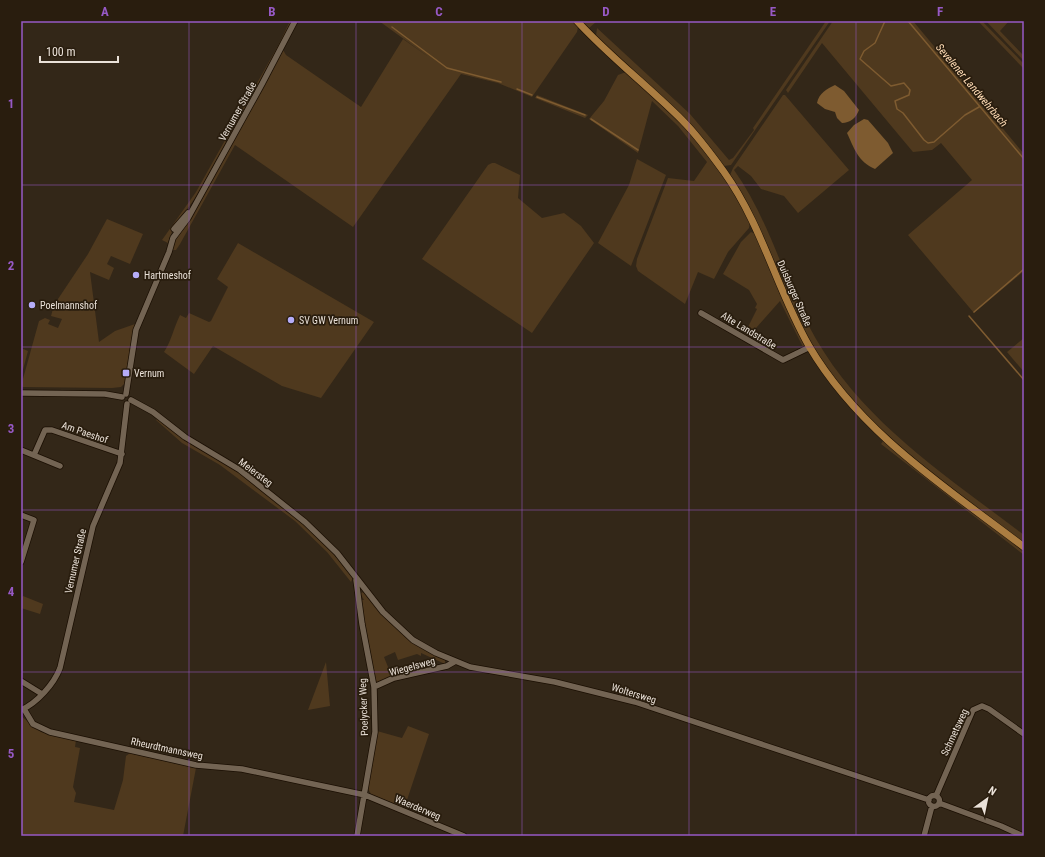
<svg xmlns="http://www.w3.org/2000/svg" width="1045" height="857" font-family="'Roboto Condensed',sans-serif">
  <style>
    .green { fill: #4f391e }
    .water { fill: #7e5b30 }
    .lines { fill: none; stroke-linecap: round; stroke-linejoin: round }
    .stream { stroke: #7e5b30; stroke-width: 1.5 }
    .minor-casing { stroke: #1b0f03; stroke-width: 7 }
    .major-casing { stroke: #1b0f03; stroke-width: 8 }
    .minor { stroke: #736453; stroke-width: 5.5 }
    .major { stroke: #ab7d41; stroke-width: 7 }
    .grid { fill: none; stroke: #9759c5; stroke-width: 1; stroke-opacity: 0.55 }
    .poi-dot { fill: #b5acf8; stroke: #291d0e; stroke-width: 1.5 }
    .labels { text-anchor: middle; stroke-width: 3.5; stroke-linejoin: round; paint-order: stroke }
    .street-label { font-size: 10px; fill: #eae1d8; stroke: #291d0e }
    .poi-label { font-size: 10px; fill: #eae1d8; stroke: #291d0e; text-anchor: start }
    .water-label { font-size: 11px; font-style: italic; fill: #ffdcb6; stroke: #291d0e }
    .neatline { fill: none; stroke: #9759c5; stroke-width: 1.5 }
    .grid-label { font-size: 13px; text-anchor: middle; font-weight: bold; fill: #9759c5 }
  </style>
  <rect width="100%" height="100%" fill="#332718"/>
  <path class="green" d="M290 21H292C263 79 231 135 199 192 189 209 173 223 168 243L162 240 196 192 279 44Z
    M379 21H573L578 27 577 32 532 97 498 83 461 74 353 227 235 145 180 244 176 250H172L175 239 283 50 286 55 361 107 403 39 430 58Z
    M580 21H597L588 29Z
    M826 21H830L731 165 724 166 596 36 597 28 690 114 729 160 733 158 754 130 753 128Z
    M833 21H913L1024 154V271L974 313 908 235 972 180 941 143 932 150 913 152 822 43 788 93 786 90Z
    M978 21H982L1024 64V69Z
    M986 21H1009L1000 31 1024 56V61Z
    M626 72C645 89 665 106 682 124 710 153 732 187 750 222L749 228 728 252 714 279 698 272 685 304 638 271 636 266 637 259 668 178 694 181 707 162 678 126 652 101 638 153 589 119 604 101 618 75Z
    M537 95 588 115 585 118 535 98Z
    M783 95H785L849 170 798 213 784 196 761 189 751 176 738 166 734 170C771 222 785 285 816 339 865 424 948 477 1024 535V544C946 485 860 428 810 342 799 323 791 302 782 281 767 245 751 209 730 175L733 168Z
    M637 159 666 175 631 266 598 243 629 185Z
    M492 163H495L520 175 518 198 542 218 564 213 581 226 594 243 532 333 422 259 488 165Z
    M107 219 143 234 130 264 111 256 107 264 114 268 109 280 90 272 99 342 115 331 135 324 125 383 121 387 112 388 23 387 21 386 39 321 45 318 50 320 48 324 58 328 62 319 51 316 54 305 88 254Z
    M751 232 756 234 805 344 803 347 780 301 748 337 744 335 757 309 755 308 757 304 749 290 723 274 741 242Z
    M238 243 374 322 321 398 282 386 213 346 194 374 164 352C171 342 174 327 180 315L186 318 189 313 209 322 211 321 228 287 217 279Z
    M1024 338V372L1007 352Z
    M21 348 28 351 21 377Z
    M158 418C170 428 181 438 194 446 207 454 221 460 234 469 278 499 319 535 353 577L351 582 327 552 295 521 220 465 182 443 156 420Z
    M883 441 1024 551V555L881 444Z
    M365 592C390 623 410 642 445 660V664L421 653V656L417 654 398 660 395 652 384 657 392 677 377 683 374 681 361 600H364L360 593Z
    M23 596 43 604 40 614 21 608V598Z
    M326 662 330 706 308 710Z
    M21 716 41 732 76 740 75 747 80 748 73 787 76 793 74 802 114 810 123 780 126 756 130 753 196 768 183 836H21Z
    M408 726 429 734 405 806 401 807 371 794 368 789 377 731 402 738Z"/>
  <path class="water" d="M835 85 844 91 859 110C856 118 850 123 842 123L837 118 835 112 825 109 817 103C819 93 827 89 835 85Z
    M864 119 868 120 888 143 893 153 875 169C858 162 854 148 847 133L854 125Z"/>
  <g class="lines">
    <path class="stream" d="M885 21 875 43 864 51 860 59 891 86 904 83 910 90 909 95 895 101 897 109 903 113 924 140 928 143 934 142 965 115 979 107
      M908 21 1024 159
      M392 27 447 68 501 82
      M517 89 532 95
      M537 97 585 115
      M591 119 638 150
      M974 312 1024 269
      M969 316 1024 380"/>
    <g class="minor-casing">
      <path id="minor" d="M174 229 188 213
        M701 313 783 360 810 347
        M21 393 105 394 122 397
        M126 394 136 330 169 252 173 238 188 218 262 84 295 21
        M131 400 153 412 185 437 240 470 305 522 337 553 383 612 413 640 436 653 470 667 555 682 635 702 929 800
        M21 450 60 466
        M34 455 45 430H52L122 454
        M21 515 34 520 21 562
        M356 580 362 624 374 687 375 732 357 836
        M21 681 42 694
        M374 687 394 678 447 666 454 662
        M24 709 33 724 50 732 196 765 242 769 365 795 464 836
        M21 710C37 703 54 684 60 668L93 526 120 463 127 404
        M928.5 801a5.5 5.5 0 1 1 11 0a5.5 5.5 0 1 1-11 0Z
        M936 796 973 710 982 706 989 709 1024 734
        M939 803 1001 826 1023 836
        M924 836 932 806"/>
    </g>
    <g class="major-casing">
      <path id="major" d="M577 21C609 56 648 86 682 120 698 136 711 154 724 172 762 225 777 290 809 346 860 433 947 488 1024 547"/>
    </g>
    <use href="#minor" class="minor"/>
    <use href="#major" class="major"/>
  </g>
  <path class="grid" d="M189 21V836M356 21V836M522 21V836M689 21V836M856 21V836M21 185H1024M21 347H1024M21 510H1024M21 672H1024"/>
  <g class="poi-dot">
    <circle cx="136" cy="275" r="4"/>
    <circle cx="32" cy="305" r="4"/>
    <circle cx="291" cy="320" r="4"/>
    <rect x="122" y="369" width="8" height="8" rx="2"/>
  </g>
  <g class="labels">
    <g class="street-label">
      <text transform="translate(237 111) rotate(-61)" y="4">Vernumer Straße</text>
      <text transform="translate(795 293) rotate(66)" y="4">Duisburger Straße</text>
      <text transform="translate(749 330) rotate(31)" y="4">Alte Landstraße</text>
      <text transform="translate(85 432) rotate(19)" y="4">Am Paeshof</text>
      <text transform="translate(256 472) rotate(37)" y="4">Meiersteg</text>
      <text transform="translate(75 561) rotate(-77)" y="4">Vernumer Straße</text>
      <text transform="translate(412 666) rotate(-15)" y="4">Wiegelsweg</text>
      <text transform="translate(634 693) rotate(17)" y="4">Woltersweg</text>
      <text transform="translate(363 707) rotate(-92)" y="4">Poelycker Weg</text>
      <text transform="translate(954 732) rotate(-65)" y="4">Schmetsweg</text>
      <text transform="translate(167 748) rotate(12)" y="4">Rheurdtmannsweg</text>
      <text transform="translate(418 807) rotate(23)" y="4">Waerderweg</text>
    </g>
    <g class="poi-label">
      <text x="144" y="279">Hartmeshof</text>
      <text x="40" y="309">Poelmannshof</text>
      <text x="299" y="324">SV GW Vernum</text>
      <text x="134" y="377">Vernum</text>
    </g>
    <g class="water-label">
      <text transform="translate(972 85) rotate(50)" y="4">Sevelener Landwehrbach</text>
    </g>
  </g>
  <rect width="1045" height="857" fill="none" stroke="#291d0e" stroke-width="44"/>
  <g transform="translate(987 799) rotate(33)" stroke="#291d0e" stroke-width="3" paint-order="stroke">
  <path d="M0-3L7 15L0 10L-7 15Z" fill="#eae1d8"/>
  <text y="-6" font-size="11" font-weight="bold" text-anchor="middle" fill="#eae1d8">N</text>
  </g>
  <path d="M40 56v6h78v-6" fill="none" stroke="#eae1d8" stroke-width="2"/>
  <text x="46" y="56" font-size="12" fill="#eae1d8" stroke="#291d0e" stroke-width="3" paint-order="stroke">100 m</text>
  <rect x="22" y="22" width="1001" height="813" class="neatline"/>
  <g class="grid-label">
    <text x="105" y="16">A</text>
    <text x="272" y="16">B</text>
    <text x="439" y="16">C</text>
    <text x="606" y="16">D</text>
    <text x="773" y="16">E</text>
    <text x="940" y="16">F</text>
    <text x="11" y="108">1</text>
    <text x="11" y="270">2</text>
    <text x="11" y="433">3</text>
    <text x="11" y="596">4</text>
    <text x="11" y="758">5</text>
  </g>
</svg>
